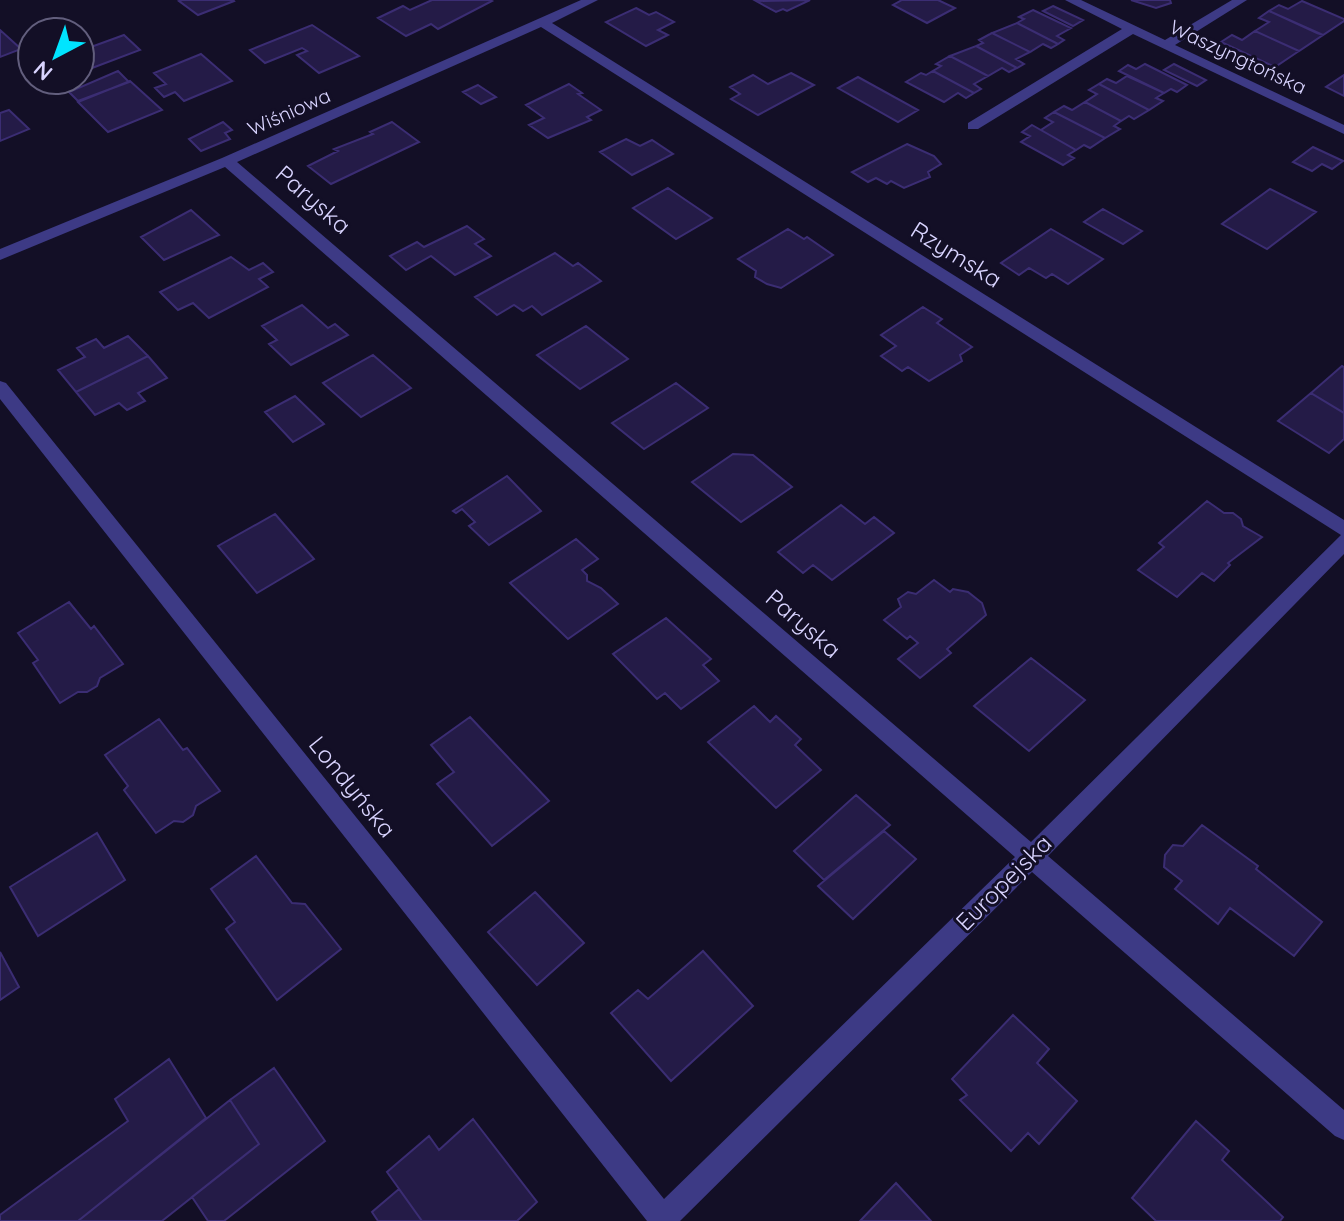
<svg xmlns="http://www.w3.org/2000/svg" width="1344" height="1221" font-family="Quicksand,sans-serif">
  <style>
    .building { fill: #241b47; stroke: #3b2d73; stroke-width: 2 }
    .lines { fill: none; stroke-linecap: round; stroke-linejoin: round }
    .minor { fill: #3d3a85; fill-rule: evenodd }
    .labels { text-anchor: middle; stroke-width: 6; stroke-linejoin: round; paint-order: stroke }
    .far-street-label { font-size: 20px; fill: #d9d4ff; stroke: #130f26 }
    .street-label { font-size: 24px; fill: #d9d4ff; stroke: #130f26 }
  </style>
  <rect width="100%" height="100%" fill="#130f26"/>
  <path class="building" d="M182 0H233L234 1 198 15 179 1Z
    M432 0H490L492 1 438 29 431 24 406 36 378 18 403 6 410 10Z
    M810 0 787 11 783 9 776 12 756 1Z
    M902 0H938L955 8 927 23 893 5Z
    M1131 0H1170L1171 3 1156 8Z
    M1302 1 1344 19V21L1323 35 1269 11 1279 5 1288 9Z
    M1053 6 1083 20 1073 26 1043 11Z
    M636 8 649 15 656 12 674 22 658 30 668 35 646 46 606 22Z
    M1033 10 1071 28 1057 36 1064 40 1058 44 1017 23 1024 19 1019 17Z
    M1269 11 1317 33 1323 35 1299 51 1255 31 1269 22 1259 18Z
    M1017 23 1058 44 1051 48 1043 44 1030 52 992 33Z
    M312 25 359 56 319 73 297 55 307 51 302 48 265 63 250 50Z
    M0 30 21 49 0 57Z
    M1255 31 1299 51 1275 67 1221 42 1232 35 1242 40Z
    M992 33 1030 52 1016 59 1024 64 1017 68 976 46 983 43 979 40Z
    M124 35 140 50 92 68 80 57V51Z
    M976 46 1017 68 1009 72 1002 68 988 76 950 56Z
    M201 54 232 81 184 101 175 92 164 97 155 88 166 84 154 73Z
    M950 56 988 76 974 84 981 89 974 93 933 71 941 66 936 64Z
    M1145 64 1187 85 1177 92 1171 89 1164 93 1119 71 1128 65 1136 69Z
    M1174 64 1206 80 1197 86 1164 70Z
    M118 71 129 82 78 101 69 92Z
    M933 71 974 93 966 98 958 93 944 102 906 82 921 73 926 75Z
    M791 73 814 85 758 115 731 99 740 94 730 87 753 75 768 84Z
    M1344 75V96L1326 87Z
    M1127 76 1164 93 1156 98 1163 101 1149 110 1099 84 1107 79 1116 83Z
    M858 77 918 110 898 122 838 88Z
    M130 81 162 110 108 132 78 102Z
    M569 84 582 93 578 94 601 110 587 117 591 120 548 138 529 125 544 118 526 105Z
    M1099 84 1149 110 1134 119 1129 116 1121 121 1085 102 1097 94 1089 90Z
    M478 85 496 97 481 104 463 92Z
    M1085 102 1121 121 1114 126 1120 129 1105 138 1054 112 1064 106 1072 110Z
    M9 110 29 129 0 141V113Z
    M1054 112 1105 138 1090 148 1084 145 1076 150 1041 130 1053 122 1045 118Z
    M223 122 232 130 225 133 230 139 201 151 189 139Z
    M392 122 419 142 331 184 308 166 338 151 334 149 373 134 370 132Z
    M1032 125 1076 150 1068 155 1074 158 1063 165 1021 142 1030 136 1022 132Z
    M626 139 640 146 652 140 673 154 632 175 600 152Z
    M907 144 934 156 941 164 928 172 930 177 904 188 891 181 887 184 876 178 868 182 852 172Z
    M1313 147 1343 161 1332 169 1322 164 1312 171 1293 162Z
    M668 188 712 218 676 239 633 208Z
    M1270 189 1316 212 1267 249 1222 224Z
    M1103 209 1142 231 1123 244 1084 222Z
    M191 210 219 235 164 260 141 237Z
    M467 226 484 239 475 244 491 256 455 275 431 256 406 270 390 256 417 242 424 247Z
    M788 229 804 239 807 237 833 255 781 288 767 284 755 277 756 271 738 259Z
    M1051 229 1103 259 1068 284 1052 274 1046 278 1029 268 1019 275 1001 263Z
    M555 253 573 266 578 263 601 281 542 315 532 306 523 311 514 305 497 315 475 297Z
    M231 257 249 270 263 263 273 272 259 279 268 287 209 318 193 303 178 310 160 292Z
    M302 305 328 328 335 324 348 335 291 365 269 344 277 340 262 326Z
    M923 307 942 319 937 323 972 347 960 355 962 361 929 381 908 367 902 371 881 356 896 346 881 335Z
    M586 326 628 359 580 389 537 355Z
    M128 336 148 356 76 392 58 370 85 357 77 348 96 339 104 348Z
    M373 355 411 388 361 417 323 383Z
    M148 356 167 378 138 393 145 401 127 410 119 403 95 415 76 392Z
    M1342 366 1344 367V413L1311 393Z
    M676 383 708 408 644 449 612 423Z
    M1311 393 1344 413V439L1329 453 1278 421Z
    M295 396 324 424 293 442 265 412Z
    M733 454 753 455 792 487 741 522 692 482Z
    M507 476 541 511 489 545 469 526 475 522 462 509 456 513 453 511Z
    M1207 501 1224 513H1233L1241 519 1243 526 1262 537 1228 563 1230 565 1214 581 1202 573 1177 597 1138 570 1164 547 1159 543Z
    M841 505 865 524 874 517 894 533 832 580 813 565 803 573 778 552Z
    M275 514 314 559 257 593 218 546Z
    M576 539 598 559 582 570 587 575V581L601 588 618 604 568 639 510 583Z
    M934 580 950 592 953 589 968 592 982 603 986 615 947 649 951 653 920 678 898 659 918 643 910 636 907 639 884 620 901 607 898 599 908 592 916 594Z
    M69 602 91 629 94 626 123 664 100 678 97 686 87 692H78L60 703 33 663 38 660 18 633Z
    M666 618 711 659 703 665 719 681 681 709 665 693 657 699 613 654Z
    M1031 658 1085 700 1029 751 974 706Z
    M754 706 770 722 776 716 801 739 795 745 821 770 776 808 708 742Z
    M470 717 549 801 492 846 437 784 454 772 431 745Z
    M159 719 183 750 187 748 220 791 196 806 193 815 183 822 174 821 156 833 124 790 128 786 105 755Z
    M856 795 890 825 824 880 794 851Z
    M1202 825 1258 866 1256 869 1322 922 1294 956 1230 908 1218 924 1175 889 1182 881 1164 867 1165 855 1173 845 1183 846Z
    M884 831 916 859 853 919 818 886Z
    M97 833 125 880 38 936 10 887Z
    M256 856 292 903 305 904 341 949 277 1000 226 929 235 922 211 889Z
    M535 892 584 943 537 985 488 932Z
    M703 951 753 1006 671 1081 611 1013 638 990 648 999Z
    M0 952 19 987 0 1000Z
    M1013 1015 1049 1049 1037 1063 1077 1101 1039 1144 1028 1133 1011 1151 960 1100 967 1095 952 1079Z
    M169 1059 206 1118 78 1221H0V1215L128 1121 115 1099Z
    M274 1068 325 1141 224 1221H208L192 1197 259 1144 230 1100Z
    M230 1100 259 1144 162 1221H78Z
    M473 1119 537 1202 517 1221H422L387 1172 429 1136 439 1150Z
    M1196 1121 1229 1151 1222 1160 1283 1217 1280 1221H1156L1132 1198Z
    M896 1183 931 1221H860Z
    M399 1189 422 1221H378L372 1212Z"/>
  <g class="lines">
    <path class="minor" d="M581 0H598L552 23 1344 520V554L1048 856 1344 1110V1140L1335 1136 1032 872 680 1221H647L0 399V381L6 383 664 1199 1015 857 225 167 0 260V249L222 158ZM541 27 1341 535 1031 842 237 162Z
      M1065 0H1081L1165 40 1232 0H1247L1175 45 1344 125V134L1133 34 978 129H968V123L1122 29Z"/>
  </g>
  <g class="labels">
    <g class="far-street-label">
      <text transform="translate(1238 57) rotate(25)" y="7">Waszyngtońska</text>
      <text transform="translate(289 112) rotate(-24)" y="7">Wiśniowa</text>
    </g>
    <g class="street-label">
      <text transform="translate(313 200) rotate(41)" y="8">Paryska</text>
      <text transform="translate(956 255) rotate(32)" y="8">Rzymska</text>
      <text transform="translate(803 624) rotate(41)" y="8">Paryska</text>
      <text transform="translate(352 787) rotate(51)" y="8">Londyńska</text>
      <text transform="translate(1004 883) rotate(-45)" y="8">Europejska</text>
    </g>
  </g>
  <g transform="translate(56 56) rotate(221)"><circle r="38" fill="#130f26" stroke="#625e7d" stroke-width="2"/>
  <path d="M0-6L14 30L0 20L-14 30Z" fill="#00e5ff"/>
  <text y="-12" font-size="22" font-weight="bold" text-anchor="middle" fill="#d9d4ff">N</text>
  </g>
</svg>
